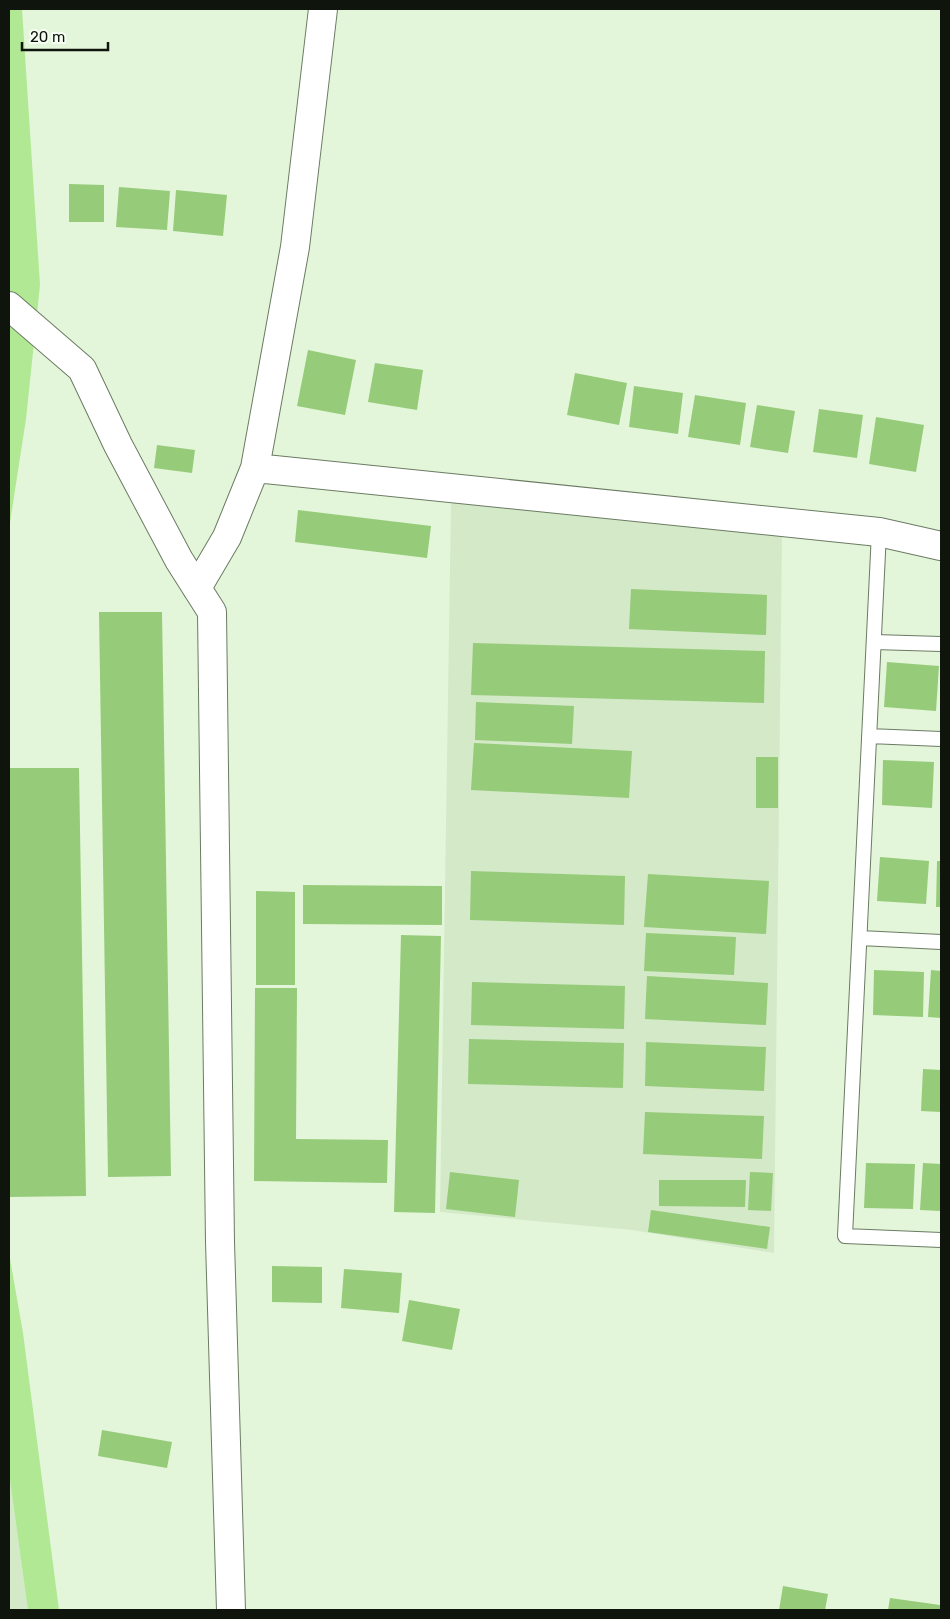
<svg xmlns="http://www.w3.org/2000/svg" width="950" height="1619" font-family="Rubik,sans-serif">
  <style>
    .built { fill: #d3e9c8 }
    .water { fill: #b1e894 }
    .building { fill: #96cb79 }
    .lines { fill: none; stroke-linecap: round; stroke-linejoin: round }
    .service-casing { stroke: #6b7b63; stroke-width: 16 }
    .minor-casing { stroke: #6b7b63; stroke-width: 30 }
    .tertiary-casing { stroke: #6b7b63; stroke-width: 30 }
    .service { stroke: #fff; stroke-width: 14 }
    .minor { stroke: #fff; stroke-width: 28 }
    .tertiary { stroke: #fff; stroke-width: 28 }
  </style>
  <rect width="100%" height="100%" fill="#e3f6da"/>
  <path class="built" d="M462 494 782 531 774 1253 632 1230 440 1212 451 504Z
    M9 1473 28 1610H9Z"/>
  <path class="water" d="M9 9H22L40 285 26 419 9 529Z
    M9 1253 23 1333 59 1610H28L9 1473Z"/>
  <path class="building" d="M69 184 104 185V222H69Z
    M119 187 170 191 167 230 116 227Z
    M176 190 227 195 223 236 173 231Z
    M308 350 356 360 345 415 297 406Z
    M375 363 423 370 417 410 368 402Z
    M575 373 627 383 619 425 567 415Z
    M634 386 683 393 678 434 629 427Z
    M695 395 746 403 740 445 688 437Z
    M757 405 795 411 788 453 750 447Z
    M819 409 863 415 857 458 813 452Z
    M876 417 924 425 916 472 869 464Z
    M157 445 195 450 192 473 154 468Z
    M298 510 431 526 427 558 295 542Z
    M631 589 767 595 766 635 629 629Z
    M99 612H162L171 1176 108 1177Z
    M473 643 765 651 764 703 471 695Z
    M887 662 939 666 936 711 884 707Z
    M476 702 574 706 572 744 475 740Z
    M474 743 632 751 629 798 471 790Z
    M756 757H778V808H756Z
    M883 760 934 762 932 808 882 805Z
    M9 768H79L86 1196 9 1197Z
    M880 857 929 861 926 904 877 901Z
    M937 861H941V907H936Z
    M471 871 625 876 624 925 470 920Z
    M648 874 769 881 766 934 644 927Z
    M303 885 442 886V925L303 924Z
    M256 891 295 892V985H256Z
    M646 933 736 937 734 975 644 971Z
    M401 935 441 936 435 1213 394 1212Z
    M874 970 924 972 923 1017 873 1015Z
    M931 970 941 971V1018L928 1017Z
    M647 976 768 983 766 1025 645 1019Z
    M472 982 625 986 624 1029 471 1025Z
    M255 988H297L296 1139 388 1140 387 1183 254 1181Z
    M469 1039 624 1043 623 1088 468 1084Z
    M646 1042 766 1047 764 1091 645 1086Z
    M923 1069 941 1070V1112L921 1111Z
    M645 1112 764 1116 762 1159 643 1154Z
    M866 1163 915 1164 913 1209 864 1208Z
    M923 1163 941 1164V1211L920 1210Z
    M450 1172 519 1180 515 1217 446 1209Z
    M750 1172 773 1173 771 1211 748 1210Z
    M659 1180H746L745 1207 659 1206Z
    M651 1210 770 1227 767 1249 648 1232Z
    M272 1266 322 1267V1303L272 1302Z
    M344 1269 402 1273 399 1313 341 1308Z
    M409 1300 460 1309 452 1350 402 1341Z
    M102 1430 172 1442 167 1468 98 1456Z
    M783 1586 828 1594 825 1610H779Z
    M890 1598 940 1605V1610H888Z"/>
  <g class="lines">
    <g class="service-casing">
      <path id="service" d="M879 532 845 1236 941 1240
        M874 642 941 644
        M869 736 941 739
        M860 938 941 942"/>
    </g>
    <g class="minor-casing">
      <path id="minor" d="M255 468 879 532 941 546
        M197 588 227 537 255 468 295 247 323 9"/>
    </g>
    <g class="tertiary-casing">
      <path id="tertiary" d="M9 306 82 369 118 445 179 560 212 612 220 1242 231 1610"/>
    </g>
    <use href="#service" class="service"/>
    <use href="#minor" class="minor"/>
    <use href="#tertiary" class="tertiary"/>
  </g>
  <rect width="950" height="1619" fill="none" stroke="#0f150c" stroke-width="20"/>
  <path d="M22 42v8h86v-8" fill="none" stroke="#0f150c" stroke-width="2.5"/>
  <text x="30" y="42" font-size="15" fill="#0f150c" stroke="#f7fff4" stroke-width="4" paint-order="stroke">20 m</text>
</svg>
